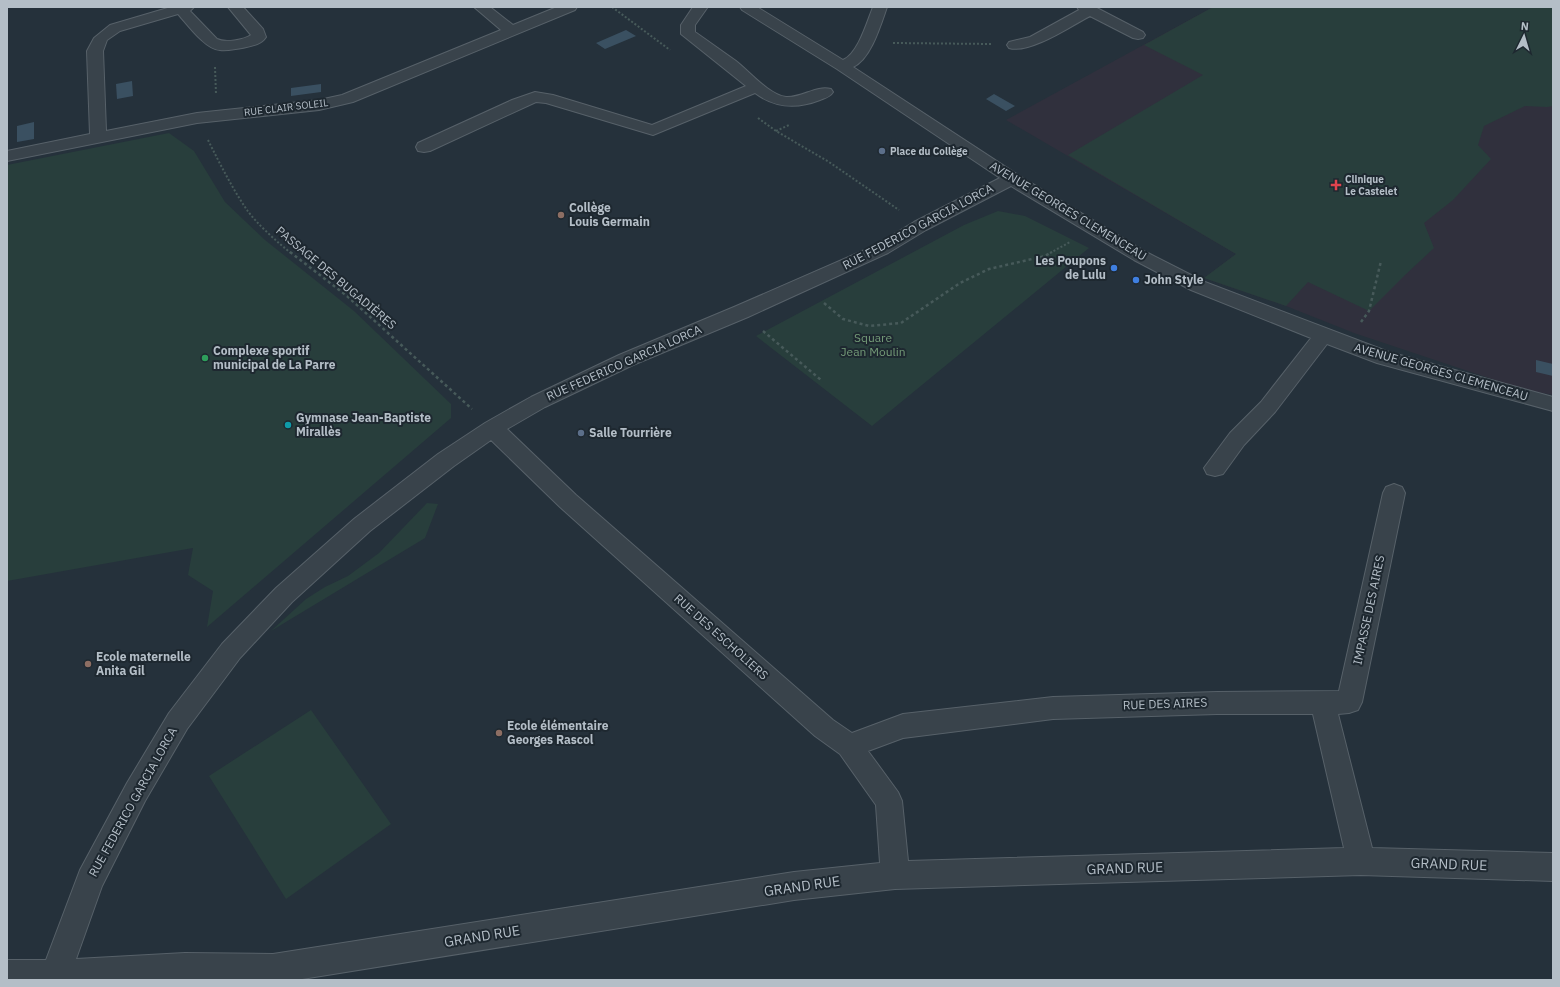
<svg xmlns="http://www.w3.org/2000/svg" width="1560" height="987" font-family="'IBM Plex Sans',sans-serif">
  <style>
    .medical { fill: #30303d }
    .green { fill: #283e3c }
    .water { fill: #3a5061 }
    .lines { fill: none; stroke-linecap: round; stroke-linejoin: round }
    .minor-casing { stroke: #576169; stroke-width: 2 }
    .path-far1 { stroke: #475a5a; stroke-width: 2; stroke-dasharray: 2 2; stroke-linecap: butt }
    .path { stroke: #475a5a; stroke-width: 2.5; stroke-dasharray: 3 3; stroke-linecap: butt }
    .minor { fill: #39434b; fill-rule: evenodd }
    .service-dot { fill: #5c6f8a; stroke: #1e2830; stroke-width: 1.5 }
    .health-dot { fill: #e0444e; stroke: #1e2830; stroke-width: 1.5 }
    .education-dot { fill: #8d6e63; stroke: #1e2830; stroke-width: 1.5 }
    .shop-dot { fill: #3f7fe0; stroke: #1e2830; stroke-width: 1.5 }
    .leisure-dot { fill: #2e9e5b; stroke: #1e2830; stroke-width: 1.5 }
    .culture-dot { fill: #0f9aa8; stroke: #1e2830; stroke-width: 1.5 }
    .labels { text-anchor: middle; stroke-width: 4; stroke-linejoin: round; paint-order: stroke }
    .far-street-label { font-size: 10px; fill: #b4bec7; stroke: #1e2830 }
    .far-poi-label { font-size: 10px; font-weight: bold; fill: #b4bec7; stroke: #1e2830; text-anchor: start }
    .poi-label { font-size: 12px; font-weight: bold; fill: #b4bec7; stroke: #1e2830; text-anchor: start }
    .street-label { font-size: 12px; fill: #b4bec7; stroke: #1e2830 }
    .park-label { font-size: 12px; fill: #749b78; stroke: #1e2830 }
    .near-street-label { font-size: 14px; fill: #b4bec7; stroke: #1e2830 }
  </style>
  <rect width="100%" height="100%" fill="#25313b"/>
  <path class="medical" d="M1213 7H1553V395L1522 389 1354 333 1286 306 1204 278 1236 254 1006 120Z"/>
  <path class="green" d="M1213 7H1553V106L1547 107 1525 106 1484 126 1478 145 1491 159 1453 200 1424 223 1434 248 1404 276 1369 311 1308 282 1286 306 1204 278 1236 254 1068 155 1203 75 1144 45Z
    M169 133 194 151 225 202 265 240 354 311 451 404V418L207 627 213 591 188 575 193 548 7 581V165Z
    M998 211 1025 216 1089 248 872 426 756 336 964 225Z
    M427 503 438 504 425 538 271 631 306 599 325 587 348 576 379 553Z
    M311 710 391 824 286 899 209 776Z"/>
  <path class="water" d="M626 30 636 36 605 49 596 43Z
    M132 81 133 96 117 99 116 84Z
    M321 84V92L291 96V88Z
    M994 94 1015 106 1006 111 986 99Z
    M34 122V139L17 142V126Z
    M1536 360 1553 364V376L1536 372Z"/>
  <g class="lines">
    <g class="minor-casing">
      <path id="minor" d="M171 7H194L190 11 217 39C225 43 244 40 251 35L228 7H243L263 29 266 37C261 45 251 46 242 48 234 49 227 51 220 50 206 50 187 24 178 14L120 31 107 40 103 51 106 131 197 113 319 100 342 95 501 30 474 7H490L513 25 557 7H577L575 10 353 102 319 110 197 123 7 161V151L90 134 87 51 94 38 110 25Z
        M693 7 707 8 695 25V32C709 42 722 51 736 61 749 71 769 95 786 97 802 98 816 85 831 89L833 92C830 97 825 98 820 100 797 109 775 108 755 93L653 135 546 103 536 102 430 151 424 152 418 151 416 147 418 143 512 100 535 92 553 95 652 125 746 86 681 34V25Z
        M740 7H757L843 60C858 54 867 22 873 7H887C881 24 871 59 853 67L1018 175 1146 252 1205 282 1389 352 1553 397V411L1377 363 1327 344 1275 412 1244 445 1223 474 1215 476 1207 474 1204 468 1230 433 1261 402 1311 338 1191 290 1134 260 1011 186 926 230 888 253 748 317 633 365 545 407 507 429 576 495 833 720 852 733 903 714 1053 697 1217 692 1339 691 1383 493 1386 487 1394 484 1402 487 1405 493 1362 702 1358 710 1349 713 1338 714 1372 848 1553 853V881L1361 875 895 889 794 900 296 980H7V960H46L80 870 127 783 169 713 222 644 276 588 354 519 438 454 485 423 531 397 619 355 734 307 876 245 914 222 1000 178 837 69 742 10ZM491 440 560 507 815 736 840 754 876 805 880 863 794 872 273 954 185 953 76 959 102 886 145 801 187 729 240 658 292 602 370 531 454 466ZM1217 714H1313L1344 848 908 861 902 801 898 792 868 751 903 738 1053 719Z
        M1077 7H1095L1143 32 1145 35 1143 38 1138 39 1133 38 1090 16C1071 26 1030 54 1009 48L1007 45 1009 42 1030 37 1079 10Z"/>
    </g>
    <path class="path-far1" d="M612 7 670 50
      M893 43 992 44
      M215 67 216 94
      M758 118 776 131 829 162 899 210
      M776 131 789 125
      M208 140C220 164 232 188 247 210 256 223 278 243 291 253
      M1050 253 1070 242"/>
    <path class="path" d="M290 252 347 296 472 409
      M824 303 843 319 869 326 901 323 960 283 989 269 1045 256 1052 252
      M1361 322 1369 311 1381 261
      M763 331 821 380"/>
    <use href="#minor" class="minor"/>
  </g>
  <g class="service-dot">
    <circle cx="882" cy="151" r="4"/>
    <circle cx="581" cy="433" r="4"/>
  </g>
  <path class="health-dot" d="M1334 179h4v4h4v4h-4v4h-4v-4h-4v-4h4z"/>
  <g class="education-dot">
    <circle cx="561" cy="215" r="4"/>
    <circle cx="88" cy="664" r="4"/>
    <circle cx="499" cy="733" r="4"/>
  </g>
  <g class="shop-dot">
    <circle cx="1114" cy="268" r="4"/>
    <circle cx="1136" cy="280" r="4"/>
  </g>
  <circle class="leisure-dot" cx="205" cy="358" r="4"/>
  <circle class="culture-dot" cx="288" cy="425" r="4"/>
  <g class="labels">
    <g class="far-street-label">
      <text transform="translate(286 107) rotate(-7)" y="4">RUE CLAIR SOLEIL</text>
    </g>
    <g class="far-poi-label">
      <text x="890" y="155">Place du Collège</text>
      <text x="1345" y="183">Clinique<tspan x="1345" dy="12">Le Castelet</tspan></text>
    </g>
    <g class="poi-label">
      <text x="569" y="212">Collège<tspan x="569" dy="14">Louis Germain</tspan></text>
      <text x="1106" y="265" text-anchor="end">Les Poupons<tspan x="1106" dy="14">de Lulu</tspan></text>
      <text x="1144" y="284">John Style</text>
      <text x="213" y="355">Complexe sportif<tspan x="213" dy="14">municipal de La Parre</tspan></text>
      <text x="296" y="422">Gymnase Jean-Baptiste<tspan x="296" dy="14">Mirallès</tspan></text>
      <text x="589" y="437">Salle Tourrière</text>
      <text x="96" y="661">Ecole maternelle<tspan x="96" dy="14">Anita Gil</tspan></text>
      <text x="507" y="730">Ecole élémentaire<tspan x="507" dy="14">Georges Rascol</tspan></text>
    </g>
    <g class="street-label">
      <text transform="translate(1068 211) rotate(31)" y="4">AVENUE GEORGES CLEMENCEAU</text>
      <text transform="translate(918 227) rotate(-28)" y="4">RUE FEDERICO GARCIA LORCA</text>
      <text transform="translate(336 278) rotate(40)" y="4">PASSAGE DES BUGADIÈRES</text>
      <text transform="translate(624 363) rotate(-24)" y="4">RUE FEDERICO GARCIA LORCA</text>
      <text transform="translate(1441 372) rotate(16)" y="4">AVENUE GEORGES CLEMENCEAU</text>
      <text transform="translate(1369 610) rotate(-78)" y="4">IMPASSE DES AIRES</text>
      <text transform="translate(721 637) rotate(42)" y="4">RUE DES ESCHOLIERS</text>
      <text transform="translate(1165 704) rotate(-2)" y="4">RUE DES AIRES</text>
      <text transform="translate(133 802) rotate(-61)" y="4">RUE FEDERICO GARCIA LORCA</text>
    </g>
    <g class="park-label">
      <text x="873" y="342">Square<tspan x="873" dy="14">Jean Moulin</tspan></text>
    </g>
    <g class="near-street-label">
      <text transform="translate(1449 864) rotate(2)" y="5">GRAND RUE</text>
      <text transform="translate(1125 868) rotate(-2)" y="5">GRAND RUE</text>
      <text transform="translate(802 886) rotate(-8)" y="5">GRAND RUE</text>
      <text transform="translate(482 936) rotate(-9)" y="5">GRAND RUE</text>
    </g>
  </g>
  <rect width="1560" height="987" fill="none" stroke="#b4bec7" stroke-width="16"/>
  <g transform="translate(1524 36) rotate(5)" stroke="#1e2830" stroke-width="3" paint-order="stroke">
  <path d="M0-3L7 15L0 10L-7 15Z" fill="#b4bec7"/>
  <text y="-6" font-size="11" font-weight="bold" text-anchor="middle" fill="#b4bec7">N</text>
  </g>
</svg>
